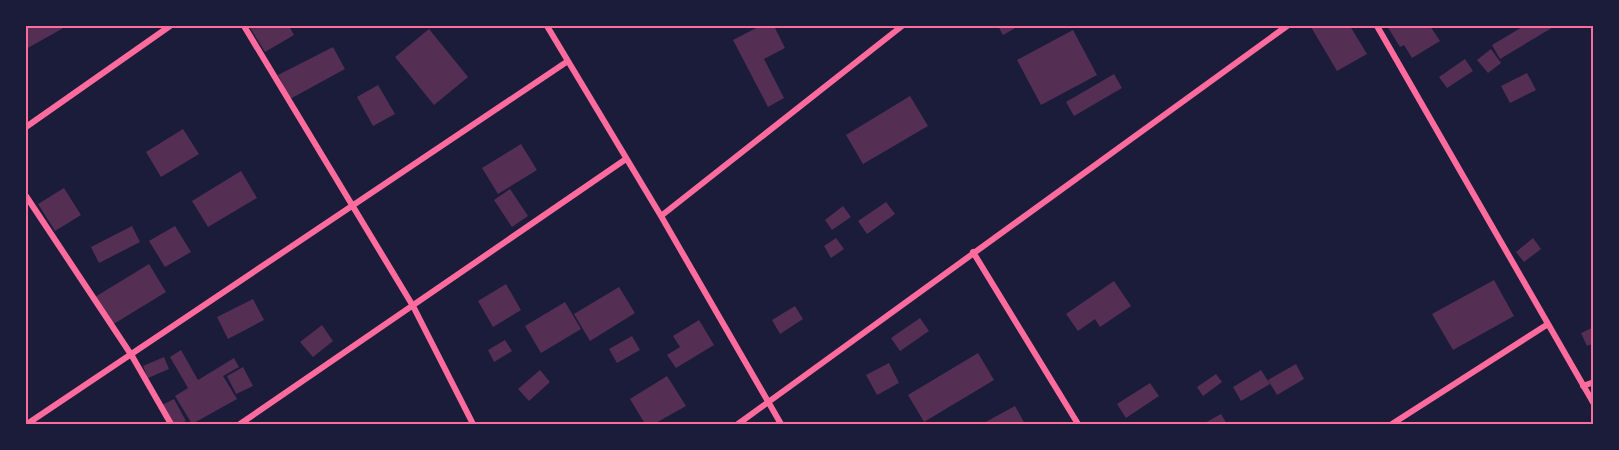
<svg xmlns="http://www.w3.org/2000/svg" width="1619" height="450" font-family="'Noto Sans',sans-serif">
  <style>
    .building { fill: #542f53 }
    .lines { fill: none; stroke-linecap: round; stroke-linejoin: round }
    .minor { stroke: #ff6b9d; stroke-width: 6 }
    .neatline { fill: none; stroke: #ff6b9d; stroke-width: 2 }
  </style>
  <rect width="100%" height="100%" fill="#1b1b3a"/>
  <path class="building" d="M26 26H67L26 49Z
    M249 26H289L294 35 265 52Z
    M760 26H774L785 48 764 59 784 98 768 107 733 40Z
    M998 26H1019L1003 35Z
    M1313 26H1350L1367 54 1337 71 1311 27Z
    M1387 26H1430L1440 41 1412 58 1404 45 1400 47Z
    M1524 26H1555L1500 59 1492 45Z
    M429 29 468 77 434 105 395 57Z
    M1073 30 1097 75 1041 105 1017 60Z
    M333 47 345 69 290 99 278 75Z
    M1491 49 1501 63 1488 73 1477 60Z
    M1465 59 1473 71 1447 88 1439 77Z
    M1527 73 1536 90 1510 103 1501 86Z
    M1114 74 1122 88 1074 116 1066 102Z
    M378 85 395 114 373 126 357 97Z
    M910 96 928 126 863 164 846 135Z
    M183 129 199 154 161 177 146 152Z
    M521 144 537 170 498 194 482 168Z
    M241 171 257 198 208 227 192 201Z
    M64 188 81 215 55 231 38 204Z
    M510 189 528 216 512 227 494 200Z
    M886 202 895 214 867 234 858 221Z
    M843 206 851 217 832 230 825 220Z
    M132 226 140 242 99 263 91 247Z
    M175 226 191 252 165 267 149 241Z
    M836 238 844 249 831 258 824 246Z
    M1533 238 1541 249 1524 262 1516 252Z
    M149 264 166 292 112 325 95 297Z
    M1494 280 1514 316 1453 350 1432 314Z
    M1114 281 1131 306 1100 327 1095 319 1078 331 1066 314Z
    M506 284 521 310 493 327 478 301Z
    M619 287 635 313 590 341 574 314Z
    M253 299 264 320 228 339 217 317Z
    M565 302 581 329 541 353 525 326Z
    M795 306 803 319 780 334 772 320Z
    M920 318 929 331 900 351 891 338Z
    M699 320 714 345 676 368 667 355 680 347 673 336Z
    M322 325 333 341 313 357 300 342Z
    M1594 327V343L1587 346 1581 333Z
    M632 336 640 350 617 363 609 349Z
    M505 340 512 351 494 362 488 350Z
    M181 350 198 380 234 358 239 367 223 376 237 399 192 424 175 396 188 388 170 357Z
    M978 353 994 380 924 422 908 395Z
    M164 357 169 369 148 378 143 366Z
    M889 363 899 383 877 395 866 375Z
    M1296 364 1304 379 1277 395 1268 380Z
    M243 367 253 386 236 394 227 376Z
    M540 370 550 382 529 401 518 389Z
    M1261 370 1270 384 1241 401 1233 387Z
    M1216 374 1222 382 1203 396 1197 387Z
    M667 376 686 406 654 424H645L630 399Z
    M1150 383 1159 396 1126 418 1117 404Z
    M174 399 186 421 179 424H173L162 405Z
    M1015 406 1025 424H982Z
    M1221 414 1227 424H1203Z"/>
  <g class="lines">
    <path class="minor" d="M244 26 413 306 473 424
      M547 26 661 216 781 424
      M1377 26 1594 404
      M26 127 170 26
      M26 196 132 356 171 424
      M661 216 902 26
      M973 252 1078 424
      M1583 386 1594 382
      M27 424 568 61
      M240 424 626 159
      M738 424 1287 26
      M1392 424 1548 324"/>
  </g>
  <rect width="1619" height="450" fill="none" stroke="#1b1b3a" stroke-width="54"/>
  <rect x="27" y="27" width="1565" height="396" class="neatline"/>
</svg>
